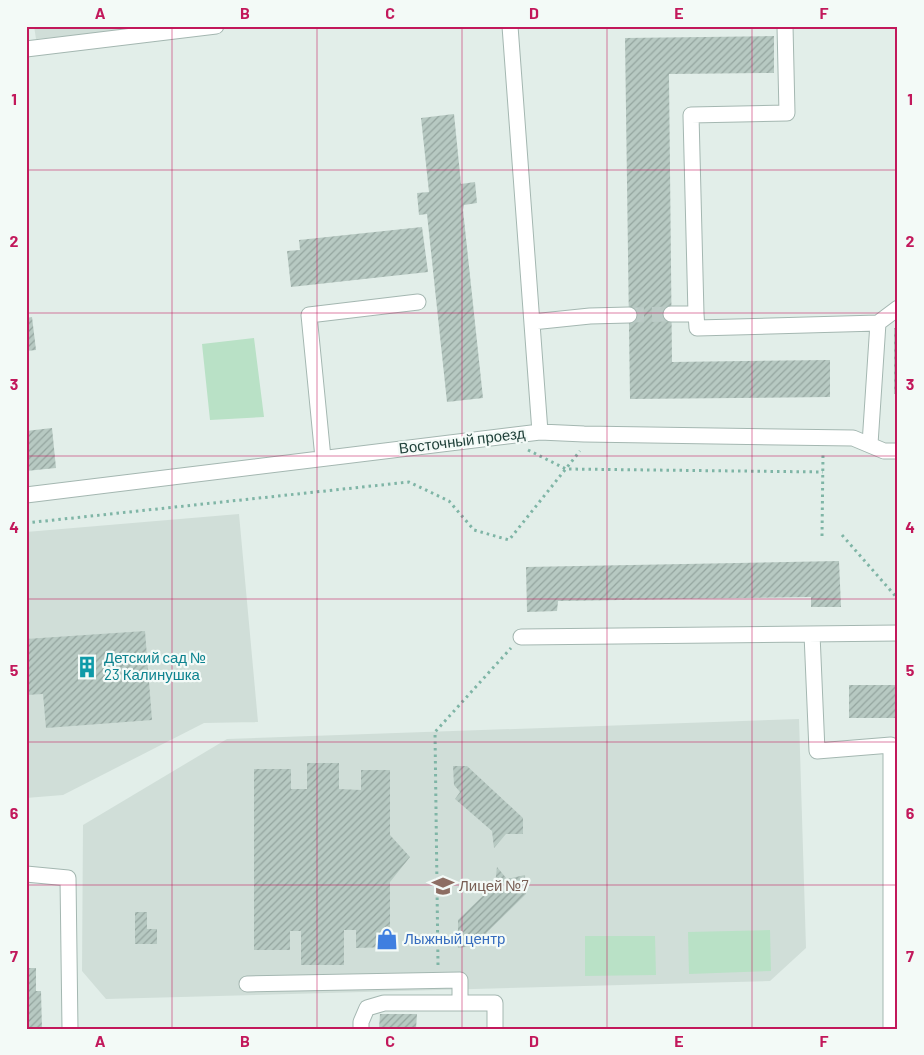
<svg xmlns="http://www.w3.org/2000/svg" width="924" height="1055" font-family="Barlow,sans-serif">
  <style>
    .built { fill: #d0ded8 }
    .grass { fill: #b9e1c6 }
    .building { fill: url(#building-hatch) }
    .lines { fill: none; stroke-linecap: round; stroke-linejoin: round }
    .minor-tunnel { stroke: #bbcbc6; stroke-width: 15; stroke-dasharray: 15 8; stroke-linecap: butt }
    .minor-casing { stroke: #a4b7b1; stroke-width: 17 }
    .path { stroke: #7fb5a6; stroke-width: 3; stroke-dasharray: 2.5 4; stroke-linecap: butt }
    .minor { stroke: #fff; stroke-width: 15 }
    .grid { fill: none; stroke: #c2185b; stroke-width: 1; stroke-opacity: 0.55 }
    .labels { text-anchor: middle; stroke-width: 4.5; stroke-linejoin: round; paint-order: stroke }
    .street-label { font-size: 15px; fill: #20413a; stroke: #f3faf7 }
    .culture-label { font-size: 15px; fill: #0d838f; stroke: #f3faf7; text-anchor: start }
    .education-label { font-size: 15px; fill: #785e54; stroke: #f3faf7; text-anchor: start }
    .shop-label { font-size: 15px; fill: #366cbe; stroke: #f3faf7; text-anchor: start }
    .neatline { fill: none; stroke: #c2185b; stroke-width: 2 }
    .grid-label { font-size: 16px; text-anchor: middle; font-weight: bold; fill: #c2185b }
  </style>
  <defs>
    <pattern id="building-hatch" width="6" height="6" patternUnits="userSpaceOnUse" patternTransform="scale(1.25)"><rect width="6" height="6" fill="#b7c9c2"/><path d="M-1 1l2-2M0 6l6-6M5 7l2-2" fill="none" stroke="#94a59f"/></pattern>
  </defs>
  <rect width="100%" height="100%" fill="#e2eee9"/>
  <path class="built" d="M34 26H169L36 39Z
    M239 514 258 722 204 723 63 795 26 798V532Z
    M799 719 806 948 770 981 106 999 82 971 83 825 227 739Z"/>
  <path class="grass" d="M254 338 264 417 210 420 202 344Z
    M770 930 771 971 689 974 688 932Z
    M585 936H655L656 975 585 976Z"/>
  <path class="building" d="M774 36V73L669 74 672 362 830 360V397L630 399 625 38Z
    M454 114 461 184 475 182 477 203 464 205 463 210 483 398 447 402 427 214 419 215 417 193 429 192 421 118Z
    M422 227 428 272 291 287 287 251 300 250 299 240Z
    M32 317 36 350 26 351V318Z
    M894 328H898V394H894Z
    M52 428 56 468 26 471V431Z
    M839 561 841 607H811V597L558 601 557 611 527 612 526 567Z
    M145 631 152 720 46 728 43 694 26 695V639Z
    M849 685H898V718H849Z
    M307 763H339V789L361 790V770H390V835L410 857 390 882V947L356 948V930H344V965H301V931H290V950H254V769H291V789H307Z
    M453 766H467L523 818V834H506L494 848 492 831 455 799 460 792 454 785Z
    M497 867 507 879 525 875 526 894 473 946 458 948V920L495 884Z
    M135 912H147V929H157V944H135Z
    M26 968H36V991H41L42 1029H26Z
    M380 1014H417L416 1029H379Z"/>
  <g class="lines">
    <path class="minor-tunnel" d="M629 315 671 314"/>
    <g class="minor-casing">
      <path id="minor" d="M510 26 540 432
        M26 49 216 26
        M671 314H696L691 115 787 113 785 26
        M696 314 697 328 878 323 898 308
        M532 322 590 316 629 315
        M870 444 878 323
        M323 458 309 315 418 302
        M26 495 540 432 584 434 853 438 884 451H898
        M812 634 817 751 891 745V1029
        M521 637 898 633
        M26 874 68 878 70 1029
        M247 984 460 980V1003
        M361 1029V1022L367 1008 384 1003H495V1029"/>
    </g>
    <path class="path" d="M528 450 566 469 823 472
      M26 523 409 482 449 501 474 530 509 540 580 451
      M842 535 898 599
      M822 536 823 454
      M438 965 435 732 511 648"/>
    <use href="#minor" class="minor"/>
  </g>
  <path class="grid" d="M172 26V1029M317 26V1029M462 26V1029M607 26V1029M752 26V1029M26 170H898M26 313H898M26 456H898M26 599H898M26 742H898M26 885H898"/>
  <defs>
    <g id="building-bare" transform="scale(1.725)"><path d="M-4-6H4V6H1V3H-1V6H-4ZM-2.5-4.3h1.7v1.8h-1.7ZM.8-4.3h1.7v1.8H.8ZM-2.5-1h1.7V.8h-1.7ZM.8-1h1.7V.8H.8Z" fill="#0f9aa8" stroke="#f3faf7" stroke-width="2.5" paint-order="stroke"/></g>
    <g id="school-bare" transform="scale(1.725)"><path d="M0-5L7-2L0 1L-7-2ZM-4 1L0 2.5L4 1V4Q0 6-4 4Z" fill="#8d6e63" stroke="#f3faf7" stroke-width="2.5" paint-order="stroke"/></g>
    <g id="shop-bare" transform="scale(1.725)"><path d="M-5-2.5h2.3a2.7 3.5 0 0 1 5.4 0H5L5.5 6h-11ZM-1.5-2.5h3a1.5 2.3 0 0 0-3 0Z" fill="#3f7fe0" stroke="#f3faf7" stroke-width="2.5" paint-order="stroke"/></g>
  </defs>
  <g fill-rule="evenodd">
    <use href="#building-bare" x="87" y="667"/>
    <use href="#school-bare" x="443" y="886"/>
    <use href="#shop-bare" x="387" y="939"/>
  </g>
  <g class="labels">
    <g class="street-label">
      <text transform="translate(462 441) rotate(-7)" y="5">Восточный проезд</text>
    </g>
    <g class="culture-label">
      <text x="104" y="663">Детский сад №<tspan x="104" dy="17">23 Калинушка</tspan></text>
    </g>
    <g class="education-label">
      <text x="459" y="891">Лицей №7</text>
    </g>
    <g class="shop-label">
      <text x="404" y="944">Лыжный центр</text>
    </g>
  </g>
  <rect width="924" height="1055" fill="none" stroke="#f3faf7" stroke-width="55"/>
  <rect x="28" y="28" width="868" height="1000" class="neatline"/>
  <g class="grid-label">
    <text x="100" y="19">A</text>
    <text x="245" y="19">B</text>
    <text x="390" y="19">C</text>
    <text x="534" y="19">D</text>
    <text x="679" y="19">E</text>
    <text x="824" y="19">F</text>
    <text x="14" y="105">1</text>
    <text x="910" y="105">1</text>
    <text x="14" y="247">2</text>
    <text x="910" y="247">2</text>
    <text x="14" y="390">3</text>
    <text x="910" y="390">3</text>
    <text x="14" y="533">4</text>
    <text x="910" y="533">4</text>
    <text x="14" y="676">5</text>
    <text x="910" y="676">5</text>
    <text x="14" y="819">6</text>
    <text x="910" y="819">6</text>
    <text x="14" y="962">7</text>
    <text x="910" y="962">7</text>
    <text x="100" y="1047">A</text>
    <text x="245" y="1047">B</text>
    <text x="390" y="1047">C</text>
    <text x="534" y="1047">D</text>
    <text x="679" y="1047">E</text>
    <text x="824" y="1047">F</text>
  </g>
</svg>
